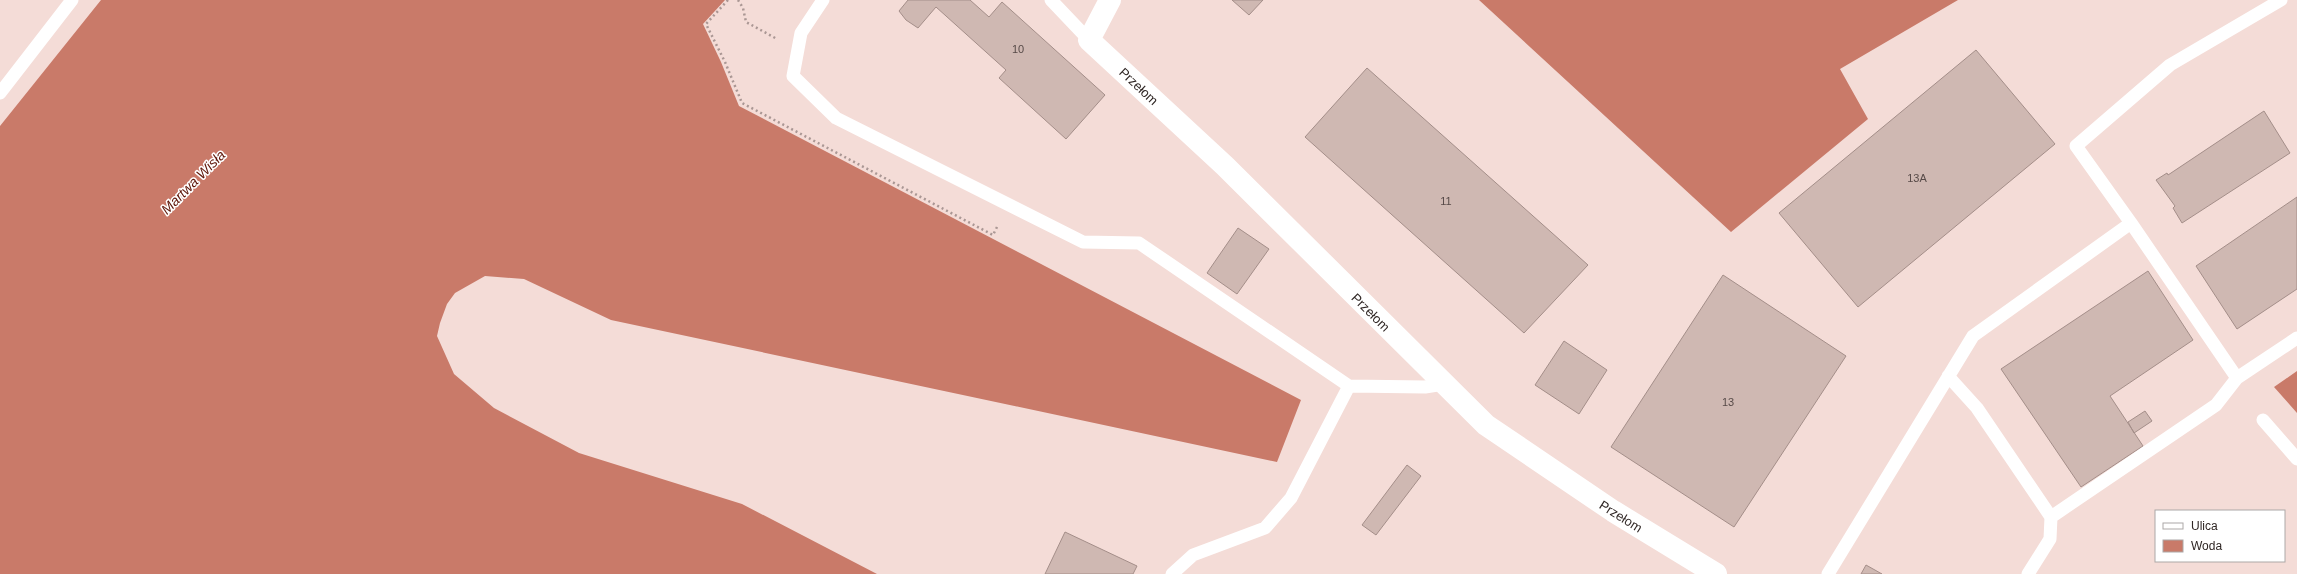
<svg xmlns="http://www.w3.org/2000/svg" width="2297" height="574" font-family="Helvetica,sans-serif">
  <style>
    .water { fill: #c97a69 }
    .building { fill: #cfb8b2; stroke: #a48e89 }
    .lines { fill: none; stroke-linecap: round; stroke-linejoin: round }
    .path { stroke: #aa9794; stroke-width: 2.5; stroke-dasharray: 2 3; stroke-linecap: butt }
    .lane { stroke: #fff; stroke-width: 13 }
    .street { stroke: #fff; stroke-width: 22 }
    .labels { text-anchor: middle; stroke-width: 3; stroke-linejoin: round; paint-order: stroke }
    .number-label { font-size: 11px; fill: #574a48 }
    .street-label { font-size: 13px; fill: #2f2624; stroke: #fff }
    .water-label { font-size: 14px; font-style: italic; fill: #5d1407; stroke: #fff }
  </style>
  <rect width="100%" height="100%" fill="#f4dcd7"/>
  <path class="water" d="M101 0H725L703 24 721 62 739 106 1301 400 1277 462 611 320 524 279 485 276 455 293 447 304 440 323 437 336 454 374 494 408 579 453 742 504 877 574H0V126Z
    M1479 0H1958L1840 69 1868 119 1731 232Z
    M2297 371V413L2274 387Z"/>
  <path class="building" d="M908 0H970L989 17 1002 2 1105 95 1066 139 999 78 1006 70 936 7 918 28 906 20 899 11Z
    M1232 0H1263L1249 15Z
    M1976 50 2055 144 1858 307 1779 213Z
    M1367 68 1588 265 1524 333 1305 137Z
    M2264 111 2290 153 2182 223 2173 208 2175 206 2156 180 2167 173 2168 175Z
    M2297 197V289L2237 329 2196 266Z
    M1238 228 1269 249 1237 294 1207 273Z
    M2148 271 2193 340 2110 396 2143 446 2081 487 2001 369Z
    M1723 275 1846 356 1734 527 1611 447Z
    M1564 341 1607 370 1579 414 1535 385Z
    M2145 411 2152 421 2134 433 2128 422Z
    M1407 465 1421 476 1376 535 1362 525Z
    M1065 532 1137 566 1133 574H1045Z
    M1866 565 1882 574H1861Z"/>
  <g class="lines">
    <path class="path" d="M728 0 706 24 725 62 742 103 993 235 998 225
      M738 0 743 8 746 22 777 39"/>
    <path class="lane" d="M823 0 801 33 793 76 836 118 1083 242 1139 243 1349 386 1425 387 1444 384
      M1051 0 1089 40
      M0 93 72 0
      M2131 223 2237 378 2297 338
      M1948 376 1977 408 2051 517 2050 539 2028 574
      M2263 420 2297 459
      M2051 517 2216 405 2237 378
      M1172 574 1193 555 1265 528 1291 498 1349 386
      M1828 574 1973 336 2131 223 2076 146 2170 65 2281 0"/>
    <path class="street" d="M1110 0 1089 40 1225 166 1486 425 1613 511 1716 574"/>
  </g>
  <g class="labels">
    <g class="number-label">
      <text x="1018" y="53">10</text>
      <text x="1917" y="182">13A</text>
      <text x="1446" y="205">11</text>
      <text x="1728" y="406">13</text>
    </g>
    <g class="street-label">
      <text transform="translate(1139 86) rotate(43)" y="5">Przełom</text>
      <text transform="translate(1371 312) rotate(45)" y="5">Przełom</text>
      <text transform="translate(1621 516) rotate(32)" y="5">Przełom</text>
    </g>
    <g class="water-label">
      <text transform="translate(193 182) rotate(-45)" y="5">Martwa Wisła</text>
    </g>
  </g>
  <rect x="2155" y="510" width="130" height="52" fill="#ffffff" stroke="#aca8a7"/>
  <rect x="2163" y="523" width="20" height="6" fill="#ffffff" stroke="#aca8a7"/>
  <text x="2191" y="530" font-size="12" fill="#2f2624">Ulica</text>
  <rect x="2163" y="540" width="20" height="12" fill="#c97a69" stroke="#aca8a7"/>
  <text x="2191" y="550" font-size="12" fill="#2f2624">Woda</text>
</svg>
